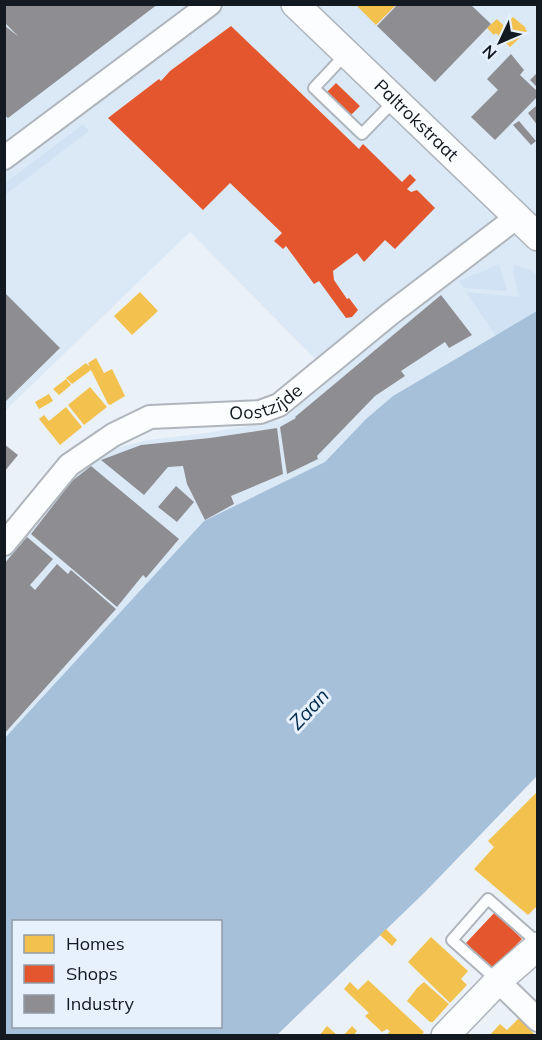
<svg xmlns="http://www.w3.org/2000/svg" width="542" height="1040" font-family="Mulish,sans-serif">
  <style>
    .built { fill: #dbe9f7 }
    .green { fill: #d0e2f4 }
    .water { fill: #a6c0da; fill-rule: evenodd }
    .homes { fill: #f2c14e }
    .shops { fill: #e4572e }
    .industry { fill: #8d8d92 }
    .lines { fill: none; stroke-linecap: round; stroke-linejoin: round }
    .service-casing { stroke: #afb5bc; stroke-width: 14 }
    .minor-casing { stroke: #afb5bc; stroke-width: 26 }
    .tertiary-casing { stroke: #afb5bc; stroke-width: 30 }
    .service { stroke: #fcfdfe; stroke-width: 10 }
    .minor { stroke: #fcfdfe; stroke-width: 22 }
    .tertiary { stroke: #fcfdfe; stroke-width: 27 }
    .labels { text-anchor: middle; stroke-width: 6; stroke-linejoin: round; paint-order: stroke }
    .street-label { font-size: 18px; fill: #121920; stroke: #e6f1fd }
    .water-label { font-size: 20px; font-style: italic; fill: #052d4f; stroke: #e6f1fd }
  </style>
  <rect width="100%" height="100%" fill="#ebf1f8"/>
  <path class="built" d="M5 5H537V315L5 755V561L76 473 116 448 148 440 206 433 282 420 333 377 190 232 5 411Z"/>
  <path class="green" d="M83 124 89 131 5 195V183Z
    M499 264 507 291 464 288 459 281Z
    M514 265 531 270 537 276V311L496 336 466 292 519 297 513 271Z"/>
  <path class="water" d="M537 311V776L426 891 277 1035H5L4 739 204 521 325 462 366 419 393 396ZM14 922H220V1026H14Z"/>
  <path class="homes" d="M355 4H397L376 25Z
    M513 17 526 28 525 29 527 31 510 47 496 33 494 35 487 28 497 19 504 26Z
    M140 292 158 311 132 335 114 316Z
    M96 358 104 373 112 369 125 396 110 405 108 404 91 370 72 384 66 378 86 363 90 367 88 363Z
    M66 379 71 385 59 395 53 389Z
    M90 387 107 407 84 425 68 405Z
    M49 394 53 401 39 409 35 402Z
    M66 407 82 427 60 445 39 419 44 415 49 421Z
    M538 791V905L528 915 474 869 494 847 488 841Z
    M386 929 397 940 392 946 380 935Z
    M431 937 468 971 461 979 467 985 450 1003 408 962Z
    M368 980 424 1032 421 1036H386L390 1031 387 1029 382 1032 365 1016 369 1013 344 989 350 982 358 990Z
    M424 982 449 1004 433 1022H430L407 1001 417 988Z
    M519 1018 536 1036H489L500 1024 507 1030Z
    M327 1026 338 1036H319Z
    M352 1026 357 1031 353 1036H343Z"/>
  <path class="shops" d="M231 26 359 149 363 144 402 182 410 174 416 180 407 189 411 192 417 190 435 208 395 249 385 240 364 262 357 253 333 271 334 280 347 299 349 298 358 310 352 317 346 318 319 281 314 284 286 246 283 249 274 241 282 233 230 183 203 210 108 118 159 79 161 81 170 71Z
    M336 83 360 106 345 121 321 98Z
    M495 912 522 939 493 969 466 943Z"/>
  <path class="industry" d="M4 4H158L8 118 4 115V25L19 37 4 22Z
    M398 4H470L491 24 435 82 377 26Z
    M511 54 524 70 520 75 538 92V96L495 140 471 117 498 90 487 79Z
    M538 72V85L536 86 530 80Z
    M536 106 538 109V126L528 113Z
    M519 121 536 141 531 145 513 125Z
    M4 292 60 348 4 403Z
    M441 295 472 335 449 348 445 342 401 371 405 376 375 396 317 456 318 459 287 474 280 427 296 418 295 417Z
    M277 428 283 474 231 496 234 504 205 520 187 484 183 466 168 467 144 495 101 460 141 445 210 438Z
    M4 444 18 455 4 472Z
    M91 466 179 539 146 578 143 575 117 607 31 534 72 481Z
    M176 486 194 502 177 522 158 507Z
    M27 537 53 559 30 585 35 590 57 564 68 574 71 570 116 609 4 734V564Z"/>
  <g class="lines">
    <g class="service-casing">
      <path id="service" d="M346 54 314 88 362 134 394 101
        M498 981 452 940 488 899 538 943"/>
    </g>
    <g class="minor-casing">
      <g id="minor">
        <path d="M4 158 210 4"/>
        <path id="s1" d="M4 544 69 465 113 435 150 417 260 412 279 405 390 314 517 217"/>
        <path d="M498 981 538 1020"/>
      </g>
    </g>
    <g class="tertiary-casing">
      <g id="tertiary">
        <path id="s2" d="M295 4 538 237"/>
        <path d="M445 1036 498 981 538 946"/>
      </g>
    </g>
    <use href="#service" class="service"/>
    <use href="#minor" class="minor"/>
    <use href="#tertiary" class="tertiary"/>
  </g>
  <g class="labels">
    <g class="street-label">
      <text dy="6" stroke="none"><textPath href="#s2" startOffset="168">Paltrokstraat</textPath></text>
      <text dy="6" stroke="none"><textPath href="#s1" startOffset="315">Oostzijde</textPath></text>
    </g>
    <g class="water-label">
      <text transform="translate(309 709) rotate(-47)" y="7">Zaan</text>
    </g>
  </g>
  <rect width="542" height="1040" fill="none" stroke="#121920" stroke-width="12"/>
  <rect x="12" y="920" width="210" height="108" fill="#e6f1fd" stroke="#919ba5" stroke-width="1.5"/>
  <rect x="24" y="935" width="30" height="18" fill="#f2c14e" stroke="#919ba5" stroke-width="1.5"/>
  <text x="66" y="950" font-size="18" fill="#121920">Homes</text>
  <rect x="24" y="965" width="30" height="18" fill="#e4572e" stroke="#919ba5" stroke-width="1.5"/>
  <text x="66" y="980" font-size="18" fill="#121920">Shops</text>
  <rect x="24" y="995" width="30" height="18" fill="#8d8d92" stroke="#919ba5" stroke-width="1.5"/>
  <text x="66" y="1010" font-size="18" fill="#121920">Industry</text>
  <g transform="translate(500 42) rotate(226)" stroke="#e6f1fd" stroke-width="4.5" paint-order="stroke">
  <path d="M0-4.5L10 22L0 15L-10 22Z" fill="#121920"/>
  <text y="-9" font-size="16" font-weight="bold" text-anchor="middle" fill="#121920">N</text>
  </g>
</svg>
